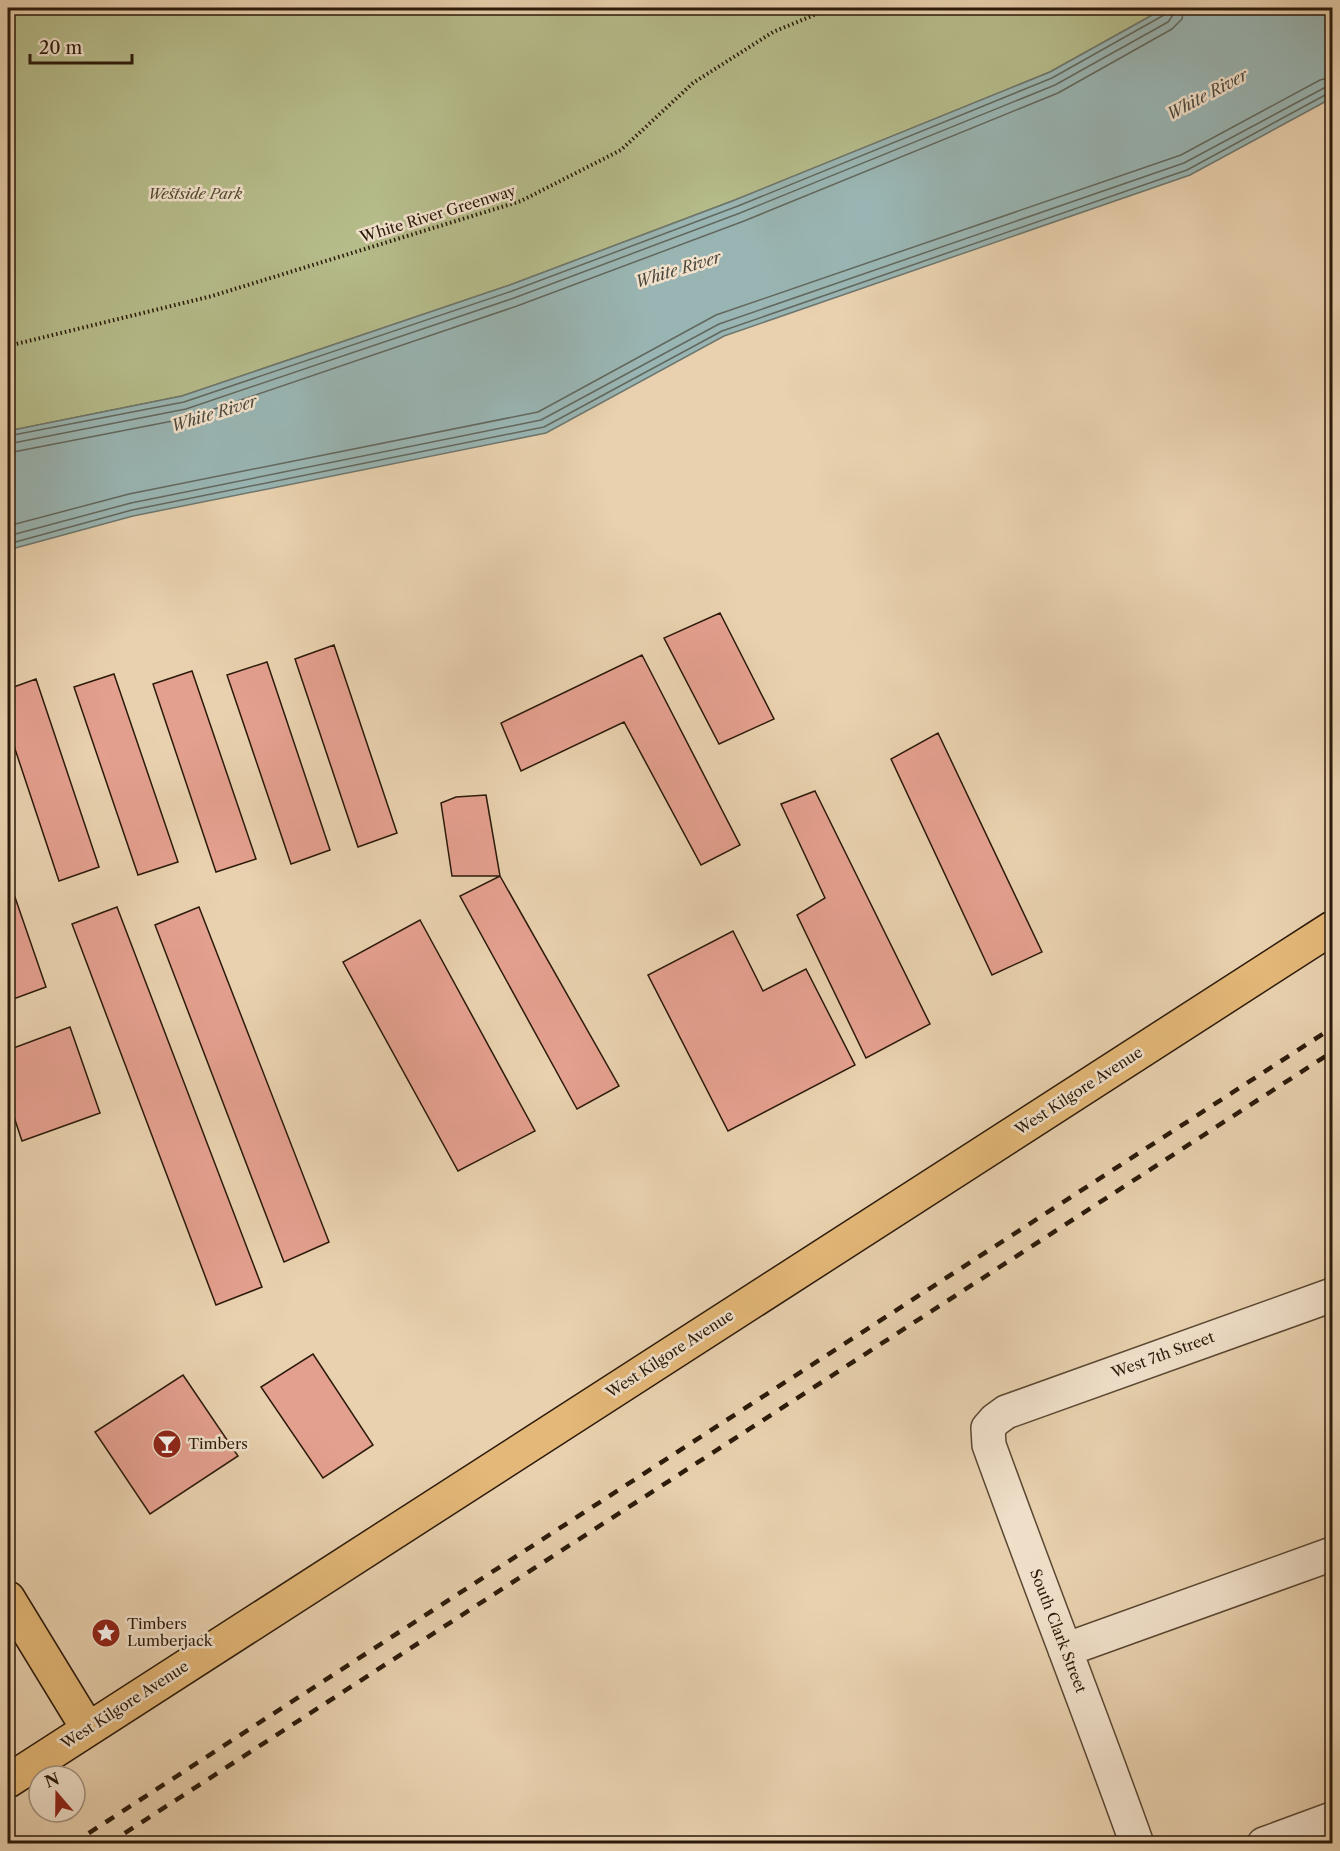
<svg xmlns="http://www.w3.org/2000/svg" width="1340" height="1851" font-family="'Libre Caslon Text',serif">
  <style>
    .green { fill: #b6bc8b; stroke: #706b4a; stroke-width: 1.5 }
    .water { fill: #99b5b3; stroke: #6d776f; stroke-width: 1.5 }
    .lines { fill: none; stroke-linecap: round; stroke-linejoin: round }
    .shore { stroke: #62685e; stroke-width: 1.5 }
    .building { fill: #e4a08f; stroke: #2b1a0a; stroke-width: 1.5 }
    .minor-casing { stroke: #5a4833; stroke-width: 36 }
    .major-casing { stroke: #2b1a0a; stroke-width: 36 }
    .path { stroke: #2b1a0a; stroke-width: 4; stroke-dasharray: 1.5 3; stroke-linecap: butt }
    .minor { stroke: #f1e1cb; stroke-width: 33 }
    .major { stroke: #e4b878; stroke-width: 33 }
    .rail { stroke: #2b1a0a; stroke-width: 4.5; stroke-dasharray: 10 10; stroke-linecap: butt }
    .labels { text-anchor: middle; stroke-width: 5; stroke-linejoin: round; paint-order: stroke }
    .park-label { font-size: 15px; font-style: italic; fill: #554b31; stroke: #f1e1cb }
    .street-label { font-size: 15px; fill: #2b1a0a; stroke: #f1e1cb }
    .poi-label { font-size: 15px; fill: #2b1a0a; stroke: #f1e1cb; text-anchor: start }
    .water-label { font-size: 16px; font-style: italic; fill: #4c483d; stroke: #f1e1cb }
  </style>
  <rect width="100%" height="100%" fill="#e9d1af"/>
  <filter id="stains"><feTurbulence type="fractalNoise" baseFrequency=".00333" numOctaves="4"/><feColorMatrix values="0 0 0 0 .2 0 0 0 0 .09 0 0 0 0 .02 0 0 0 .5 -.17"/></filter>
  <radialGradient id="worn" r=".72"><stop offset=".6" stop-color="#630" stop-opacity="0"/><stop offset="1" stop-color="#630" stop-opacity=".3"/></radialGradient>
  <path class="green" d="M8 8H1165L1050 72 735 200 510 285 182 396 8 431Z"/>
  <path class="water" d="M1165 8H1332V98L1190 175 724 336 546 433 133 516 8 550V431L182 396 510 285 735 200 1050 72Z"/>
  <g class="lines">
    <path class="shore" d="M8 436 184 402 512 291 738 206 1052 78 1164 15 1167 8
      M8 444 186 409 514 298 740 213 1055 85 1168 22 1173 15 1175 8
      M8 453 188 418 517 306 744 221 1058 93 1172 29 1182 19 1184 8
      M8 526 129 494 538 412 716 315 1181 155 1320 80 1332 77
      M8 536 131 503 541 420 719 324 1184 163 1324 88 1332 86
      M8 544 132 510 544 427 722 331 1187 170 1327 94H1332"/>
  </g>
  <path class="building" d="M720 613 774 719 719 744 664 638Z
    M334 645 397 833 358 847 295 659Z
    M642 655 740 845 701 865 624 722 521 771 501 723Z
    M267 662 330 850 291 864 227 675Z
    M192 671 256 859 216 872 153 684Z
    M114 674 178 862 138 875 74 687Z
    M36 679 99 867 59 881 8 728V689Z
    M938 733 1042 952 992 975 891 759Z
    M815 791 930 1024 866 1058 797 915 825 898 781 804Z
    M486 795 500 876H452L441 803 456 797Z
    M500 876 619 1086 577 1109 460 896Z
    M8 877 46 987 8 1001Z
    M117 907 262 1287 216 1305 72 924Z
    M199 907 329 1242 284 1262 155 925Z
    M420 920 535 1131 458 1171 343 962Z
    M733 931 763 991 806 969 855 1065 728 1131 648 975Z
    M70 1027 100 1113 22 1141 8 1099V1050Z
    M313 1354 373 1445 323 1478 261 1387Z
    M183 1375 238 1456 150 1514 95 1432Z"/>
  <g class="lines">
    <g class="minor-casing">
      <path id="minor" d="M1065 1650 1332 1554
        M1137 1844C1089 1710 1037 1578 989 1445L988 1428 995 1420 1006 1412 1332 1295
        M1264 1844 1332 1819"/>
    </g>
    <g class="major-casing">
      <path id="major" d="M8 1598 88 1729
        M8 1781 1332 928"/>
    </g>
    <path class="path" d="M8 346 212 296 521 201 621 150 693 83 773 32 831 8"/>
    <use href="#minor" class="minor"/>
    <use href="#major" class="major"/>
    <path class="rail" d="M72 1844 1332 1028
      M108 1844 1332 1052"/>
  </g>
  <defs>
    <g id="bar-disc" transform="scale(1.5)"><circle r="9.5" fill="#8f2418" stroke="#f1e1cb"/><path d="M-6-5H6L.8 .8V4.5H3.5V6h-7V4.5H-.8V.8Z" fill="#fff"/></g>
    <g id="sight-disc" transform="scale(1.5)"><circle r="9.5" fill="#8f2418" stroke="#f1e1cb"/><path d="M0-6L1.8-2.2L6-1.7L2.9 1.2L3.7 5.4L0 3.3L-3.7 5.4L-2.9 1.2L-6-1.7L-1.8-2.2Z" fill="#fff"/></g>
  </defs>
  <g fill-rule="evenodd">
    <use href="#bar-disc" x="167" y="1444"/>
    <use href="#sight-disc" x="106" y="1633"/>
  </g>
  <g class="labels">
    <g class="park-label">
      <text x="195" y="199">Westside Park</text>
    </g>
    <g class="street-label">
      <text transform="translate(438 214) rotate(-17)" y="5">White River Greenway</text>
      <text transform="translate(1079 1091) rotate(-33)" y="5">West Kilgore Avenue</text>
      <text transform="translate(670 1354) rotate(-33)" y="5">West Kilgore Avenue</text>
      <text transform="translate(1163 1355) rotate(-20)" y="5">West 7th Street</text>
      <text transform="translate(1058 1631) rotate(69)" y="5">South Clark Street</text>
      <text transform="translate(125 1705) rotate(-33)" y="5">West Kilgore Avenue</text>
    </g>
    <g class="poi-label">
      <text x="188" y="1449">Timbers</text>
      <text x="127" y="1629">Timbers<tspan x="127" dy="17">Lumberjack</tspan></text>
    </g>
    <g class="water-label">
      <text transform="translate(1207 94) rotate(-28)" y="6">White River</text>
      <text transform="translate(678 269) rotate(-17)" y="6">White River</text>
      <text transform="translate(214 413) rotate(-17)" y="6">White River</text>
    </g>
  </g>
  <rect width="1340" height="1851" fill="none" stroke="#e9d1af" stroke-width="30"/>
  <rect x="9" y="9" width="1322" height="1833" fill="none" stroke="#2b1a0a" stroke-width="3"/>
  <rect x="15" y="15" width="1310" height="1821" fill="none" stroke="#2b1a0a" stroke-width="1.5"/>
  <g transform="translate(57 1794) rotate(340)"><circle r="28" fill="#f1e1cb" stroke="#a2917e" stroke-width="1.5"/>
  <path d="M0-4.5L10 22L0 15L-10 22Z" fill="#8f2418"/>
  <text y="-9" font-size="16" font-weight="bold" text-anchor="middle" fill="#2b1a0a">N</text>
  </g>
  <path d="M30 54v9h102v-9" fill="none" stroke="#2b1a0a" stroke-width="3"/>
  <text x="39" y="54" font-size="18" fill="#2b1a0a" stroke="#f1e1cb" stroke-width="4.5" paint-order="stroke">20 m</text>
  <rect width="100%" height="100%" filter="url(#stains)"/>
  <rect width="100%" height="100%" fill="url(#worn)"/>
</svg>
